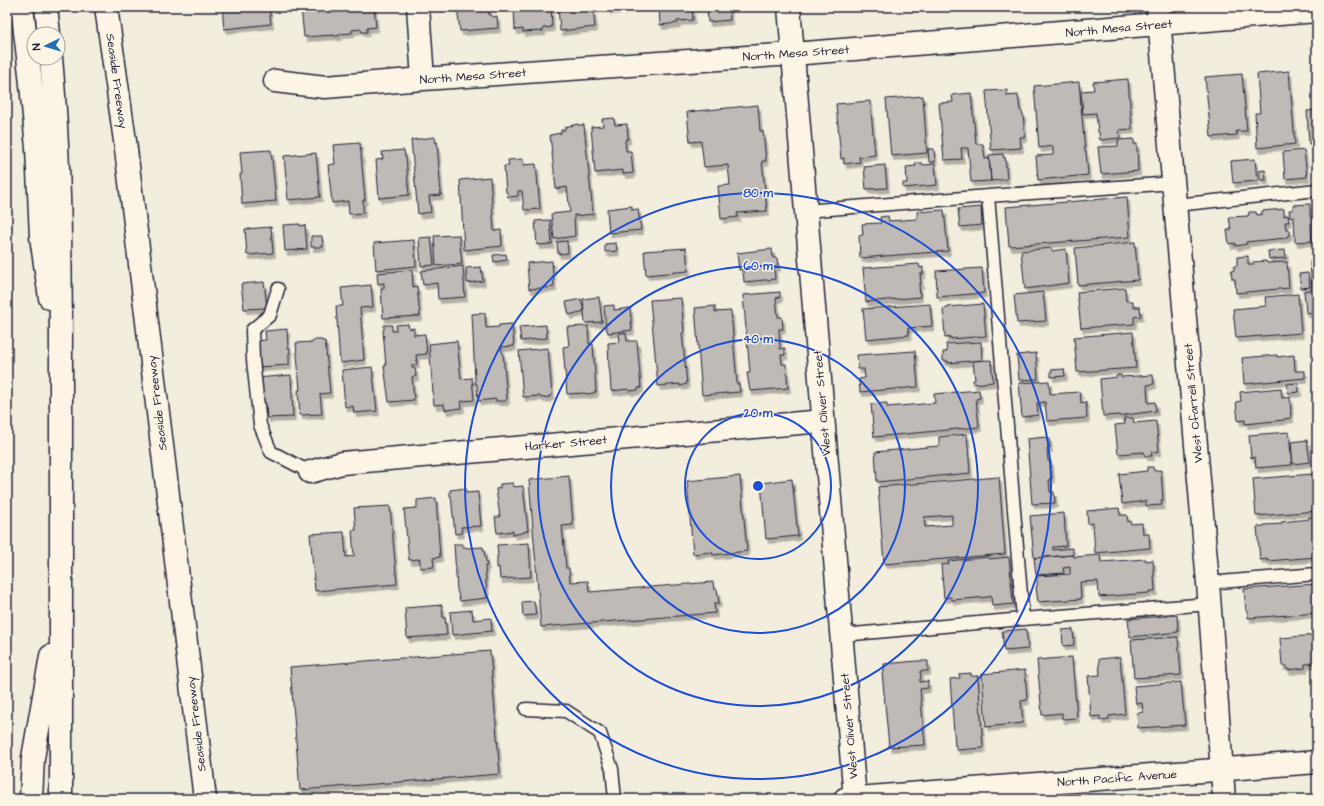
<svg xmlns="http://www.w3.org/2000/svg" width="1324" height="806" font-family="'Architects Daughter',sans-serif">
  <style>
    .building { fill: #bfbab6; stroke: #22223b; fill-rule: evenodd; filter: url(#shadow) }
    .lines { fill: none; stroke-linecap: round; stroke-linejoin: round }
    .service-casing { stroke: #22223b; stroke-width: 15 }
    .minor-casing { stroke: #22223b; stroke-width: 25 }
    .secondary-casing { stroke: #22223b; stroke-width: 25 }
    .motorway-casing { stroke: #22223b; stroke-width: 25 }
    .service { stroke: #fcf5e5; stroke-width: 12 }
    .minor { stroke: #fcf5e5; stroke-width: 22 }
    .secondary { stroke: #fcf5e5; stroke-width: 22 }
    .motorway { stroke: #fcf5e5; stroke-width: 22 }
    .ring { fill: none; stroke: #1d4ed8; stroke-width: 2 }
    .labels { text-anchor: middle; stroke-width: 3; stroke-linejoin: round; paint-order: stroke }
    .street-label { font-size: 12px; fill: #22223b; stroke: #fcf5e5 }
    .centre { fill: #1d4ed8; stroke: #fcf5e5; stroke-width: 2 }
    .ring-label { font-size: 12px; text-anchor: middle; font-weight: bold; fill: #1d4ed8; stroke: #fcf5e5; stroke-width: 3; stroke-linejoin: round; paint-order: stroke }
  </style>
  <defs>
    <filter id="shadow"><feDropShadow dx="2.5" dy="4.5" stdDeviation="0" flood-color="#0004"/></filter>
  </defs>
  <rect width="100%" height="100%" fill="#f3edde"/>
  <filter id="ink" filterUnits="userSpaceOnUse"><feTurbulence type="fractalNoise" baseFrequency=".025" numOctaves="2"/><feDisplacementMap in="SourceGraphic" scale="8" xChannelSelector="R" yChannelSelector="G"/><feConvolveMatrix kernelMatrix="1 2 1 2 8 2 1 2 1" color-interpolation-filters="sRGB"/></filter>
  <g filter="url(#ink)">
    <path class="building" d="M222 7H269L271 24 224 29Z
      M301 7H374L376 27 367 28V32H362L361 29 352 30V33L339 34V36H334V35L304 37Z
      M457 7H488L489 15H492V17L497 16 498 28 460 31Z
      M514 7H551L552 27 543 28V31L523 32V29L515 30Z
      M558 7H593L595 27 560 31Z
      M608 7H632V8L608 10Z
      M659 7H692L693 20 677 21 678 23 660 25Z
      M707 7H729L730 20 708 22Z
      M1313 70H1317V143L1309 144 1307 111 1317 110Z
      M1289 71 1295 144 1257 148 1255 113H1260L1257 74Z
      M1242 74 1247 131H1236L1237 135 1211 137 1205 77Z
      M1128 79 1132 129 1119 130 1120 138 1100 140 1099 132H1098L1096 113 1083 114 1081 91 1094 90 1093 82Z
      M1079 82 1085 152H1086L1088 175 1038 180 1036 156 1053 155V146L1039 148 1034 86Z
      M1007 90V96L1018 95 1020 110 1023 114 1025 137H1020L1021 148 991 150 986 91Z
      M971 93 976 144H983L985 159 989 158 991 181 971 182 968 148H961L962 159 944 160 939 103 953 102 952 95Z
      M923 96 927 153 891 156 886 99Z
      M870 101 875 155 859 157 860 162 844 164V158L841 159 836 104Z
      M758 105 760 131H763L766 161H762L767 211 737 213 738 217 721 219 718 186 730 185 728 165 704 167 701 141 690 142 687 112Z
      M614 118 615 125 627 124 628 139 625 140 626 151H631L633 173 623 174V170L595 173 591 127 603 126 602 119Z
      M578 124V125H584L593 214 576 216V215H574L575 236 554 239 551 214 570 212 567 187 556 189 550 135 561 133V130H565V127Z
      M435 137 436 143 437 142 441 195 429 196 431 212 418 214 411 140Z
      M1134 139V144H1137L1138 171 1101 174 1098 147 1118 146V140Z
      M360 143 365 200H363V213L349 214 348 201 332 203 328 165 335 164 333 145Z
      M928 149H934L935 162H929Z
      M271 150 276 201 242 204 240 174H242L240 152Z
      M404 150 405 157H406L409 195 379 198 376 160 383 159 382 152Z
      M1304 150 1307 177 1285 179 1283 152Z
      M316 153 320 197 288 200 284 156Z
      M1003 154 1004 158 1005 157 1007 179 991 181 989 155Z
      M523 159V165L536 164 540 209 524 210 522 191H518V196L508 197 507 192H506L504 166H509L508 160Z
      M1255 159 1257 181 1233 183 1231 161Z
      M915 163H922L923 165 935 164 937 185 903 188V183H907L906 167 916 166Z
      M885 165 887 188 866 189 864 167Z
      M1265 170 1266 180H1260L1259 171Z
      M490 177 494 231 501 230 502 246 464 250 460 180Z
      M1127 197 1130 237 1009 246 1006 207Z
      M1310 204V217L1313 216 1314 224H1311L1312 241 1295 242 1294 216 1290 217 1289 210H1293V205Z
      M632 206V210L638 209 641 230 609 233 607 209Z
      M981 207 982 225 960 227 958 209Z
      M1284 209V216L1288 215 1289 222H1285L1286 229H1289L1290 235 1287 236 1286 238 1246 242 1247 244 1235 246V243L1229 244 1227 230H1231L1229 217 1248 216 1249 212H1256L1257 215 1262 214V211Z
      M944 210 948 251 860 258 859 235H863L862 224 881 223 880 217 888 216 889 221 917 219V212Z
      M550 220 552 244 537 245 535 221Z
      M300 224V226L305 225 307 249 285 251 283 225Z
      M271 227 273 253 247 255 245 229Z
      M459 235 462 264 436 266 434 236Z
      M311 236H322L323 247H311Z
      M431 237 434 265 421 266 419 238Z
      M414 240 416 266 376 270 374 243Z
      M567 241 568 253 558 254 557 242Z
      M1135 242 1138 280 1078 285 1075 248Z
      M616 243 617 251 605 252V244Z
      M686 248 688 271 646 275 644 251Z
      M1051 248 1052 251 1066 249 1069 283 1025 289 1021 251Z
      M772 249 773 258H777L778 267H774L775 279 744 282 743 269 739 270 737 253Z
      M1285 250 1286 258 1269 259 1268 251Z
      M506 254 507 260 494 262 493 255Z
      M1248 256V265H1253V262L1266 261 1267 263 1287 262 1289 288 1236 293 1235 279H1232L1231 271 1234 270V266H1237V257Z
      M552 261 554 287 529 289 527 263Z
      M1317 261V288H1312L1310 262Z
      M919 264 920 268 923 267V274H920L921 284H919L920 297 866 302 863 268Z
      M463 266 465 297 438 299 437 283 423 285 421 271Z
      M481 267 483 281 467 283 466 268Z
      M982 268 984 293 937 297 936 271Z
      M412 270 413 287 417 286 420 316 383 318 381 289H384V283L378 284 377 273Z
      M1308 273 1310 287 1301 288 1299 274Z
      M264 282 267 308 244 309 241 284Z
      M371 285 373 307 360 308 364 360 340 363 336 306H343L341 288Z
      M1125 288 1126 301H1133V307H1140L1141 316 1134 317V324L1081 328 1077 292Z
      M1317 289V312L1306 313 1304 291Z
      M780 292V297L776 298 778 317H782L783 329H779L780 349 785 348V355H781L782 364H786L788 388 750 391 747 373H750L743 295Z
      M1043 292 1046 321 1017 323 1014 295Z
      M1298 294 1301 333 1236 338 1233 309 1266 306 1265 297Z
      M599 297 602 322 585 323 583 299Z
      M681 298 684 332 682 333 687 384 680 386V384L658 386 650 300Z
      M581 299 584 311 569 315 566 302Z
      M930 304 932 326 908 328 909 335 866 339 863 309Z
      M983 304 986 336 951 339V337L945 338 943 309 948 308V307Z
      M614 305V310L630 308 632 330 608 333 607 329H606L604 306Z
      M715 306V312L731 311 737 384H739L740 392 702 395 695 308Z
      M485 313 486 328 499 327V325L512 324 514 346 501 347 502 352 503 353 507 399 505 401H496V399L478 401 477 384H475V379L472 314Z
      M408 324 409 329 414 328V335L425 334 427 354 416 355 417 364 412 365V368H415L416 376 412 377 414 400 389 402 384 366H386L383 330H384V325H392V331H396V325Z
      M546 325 547 338 521 341 519 327Z
      M588 326 589 344H593L596 392H594V393L586 394 585 393 567 394 563 347 569 346 567 327Z
      M287 329 288 348H290V353H289V365L258 367 257 341 266 340 265 331Z
      M1133 332 1136 368 1077 372 1074 337Z
      M619 333H626L627 341H637L641 388H638V390L629 391V389L611 391 610 374 609 367 608 343 620 342Z
      M313 340H322V341H325L330 393 320 394 322 414 300 415 298 390H300L296 343 313 342Z
      M457 341 461 379 472 378 474 400 463 401 461 402 462 408 445 410 444 404 434 405 429 344Z
      M981 342 982 360 948 363V361H943V352H947L946 344Z
      M548 348 552 395 549 396 550 397 541 398 540 396 523 397 519 351Z
      M915 351 918 387 860 392 859 379 865 378 864 369H858L857 355Z
      M1036 353 1038 379 1019 380 1017 355Z
      M1277 355V357L1294 355 1295 371H1305V378L1244 384 1242 358Z
      M991 360 993 382 973 384V380H975L973 361Z
      M372 367 377 411 354 413 353 406 345 407 342 370Z
      M1064 369 1065 376 1051 377V370Z
      M291 375 293 417 267 418 266 403 260 404 257 378Z
      M1117 375H1121V377L1153 375 1154 384 1147 385 1148 403 1155 402 1156 411 1125 415V416H1120V415L1103 416 1100 379 1117 377Z
      M1049 381 1050 394 1080 392 1081 403 1086 402 1087 418 1047 421 1045 402 1037 403 1038 415 1022 417 1019 383Z
      M1298 383 1299 392 1288 393 1287 384Z
      M1281 388 1282 398 1290 397 1291 418 1284 419V420L1245 424V420L1238 421 1236 402 1241 401 1240 392Z
      M979 390 980 398 976 399 979 427 874 437 871 404 887 403V407L935 403 934 394Z
      M1124 418H1133L1134 423 1156 421 1159 451 1151 452 1152 456H1145L1144 452 1118 454 1115 425 1125 424Z
      M1289 432 1292 465 1256 468 1255 457 1251 458 1249 435Z
      M967 434 970 473 877 482 875 452 939 446V437Z
      M1046 437V438H1049L1050 448H1047L1048 461H1051L1052 479H1049L1050 492H1054L1055 503 1032 504 1027 439Z
      M1307 440 1310 462 1293 464 1291 442Z
      M1147 467H1153L1154 471 1161 470 1163 500H1161L1162 505 1146 506V501L1122 504 1119 474 1147 471Z
      M1313 474 1315 490H1317V511L1256 516 1253 479Z
      M569 476 573 525 562 526 566 568H569L570 582 588 581 589 592 713 582 714 589H717L719 603H714L715 613 541 627 529 480Z
      M740 476 747 551 713 555 712 552 693 554 687 481Z
      M999 477 1005 554 884 564 878 487ZM952 515V525L925 527 924 517Z
      M792 479 798 536 766 539 761 483Z
      M513 483V487L523 486 528 531H525V532L513 535V531L497 533 495 517H500L496 489 500 488V484Z
      M466 488V493L478 492 481 526 461 527 462 533 455 534 451 496H450V490Z
      M436 498 440 557 433 558 434 567 420 568V559L409 560 404 509 417 508V500Z
      M390 506 397 584 315 591 310 534 344 532 346 557 354 556 352 530H356L354 508Z
      M1119 508 1120 515H1127L1128 522 1130 521 1131 524 1142 523 1143 534H1149L1150 548 1095 553 1093 523 1088 524 1087 511Z
      M1064 513 1066 546 1053 547V550L1073 548V555L1034 558 1030 516Z
      M1309 517H1317V557L1267 561V559L1260 560 1257 527 1264 526V525L1282 524 1281 522 1309 519Z
      M529 543 531 577 500 579 499 567 497 568V556H498L497 545Z
      M454 544H463V547H466L467 548 483 547 487 566H485L487 598 460 601 457 590Z
      M1073 555 1074 557 1100 555 1101 562 1146 559V561L1153 560 1155 591H1149V593L1099 597 1098 581 1080 582 1081 599 1038 602 1036 587H1037V576L1070 574V567L1063 568 1064 573 1036 575 1034 558Z
      M989 557V559L1009 557 1013 604 992 606 991 595 989 596V597L952 600 951 597 944 598 941 565 949 564 948 561Z
      M1317 584V613L1248 618V611H1246L1244 589Z
      M534 601 536 615 523 616 522 602Z
      M442 605 443 618H445L447 635 407 638 405 608Z
      M472 610 473 620 491 618 492 631 452 635 450 612Z
      M1177 615 1178 632 1130 637 1128 619Z
      M1026 629 1028 649 1004 651 1002 631Z
      M1073 629 1074 645 1063 646 1062 630Z
      M1317 635V663L1305 664V668L1287 670V666H1282L1280 638Z
      M1178 637 1181 675 1134 678 1131 640Z
      M490 651 500 774 300 790 290 667Z
      M1072 657 1077 718 1062 719V713L1042 715 1037 660Z
      M1120 657 1125 714 1109 716V719L1100 720V716L1091 717 1088 676 1100 675 1099 659Z
      M917 661H928V671H920L921 678 920 679V682L928 681V688L920 689 925 745 889 747 882 672H884V664Z
      M1025 670 1027 700 1021 701 1023 723 986 727 982 674Z
      M971 673V676H978L983 748 957 750 956 746H955L950 679 960 678 959 674Z
      M1181 682 1185 725 1138 728 1137 713 1143 712 1142 703 1136 704 1134 686Z"/>
    <g class="lines">
      <g class="service-casing">
        <path id="service" d="M988 196 1023 619
          M1176 205 1317 190
          M805 211 988 196 1174 183
          M278 289 270 315 252 330 253 360 260 425 271 452 310 472
          M1208 583 1317 574
          M842 635 1023 619 1209 604
          M526 709 566 711 600 733 612 769 615 799"/>
      </g>
      <g class="minor-casing">
        <path id="minor" d="M418 7 423 79
          M789 7 855 799
          M1158 7 1208 583 1224 799
          M275 81 325 87 423 79 793 54 1317 11
          M310 472 342 463 823 421"/>
      </g>
      <g class="secondary-casing">
        <path id="secondary" d="M845 799 1317 762"/>
      </g>
      <g class="motorway-casing">
        <path id="motorway" d="M22 7 30 74 37 148 41 237 50 298
          M46 7 49 34
          M106 7 125 141 205 799
          M51 58C61 168 61 278 61 389 61 526 61 662 61 799
          M31 799 33 758 51 656"/>
      </g>
      <use href="#service" class="service"/>
      <use href="#minor" class="minor"/>
      <use href="#secondary" class="secondary"/>
      <use href="#motorway" class="motorway"/>
    </g>
  </g>
  <g class="ring">
    <circle cx="758" cy="486" r="73"/>
    <circle cx="758" cy="486" r="147"/>
    <circle cx="758" cy="486" r="220"/>
    <circle cx="758" cy="486" r="293"/>
  </g>
  <g class="labels">
    <g class="street-label">
      <text transform="translate(1119 28) rotate(-5)" y="4">North Mesa Street</text>
      <text transform="translate(796 53) rotate(-4)" y="4">North Mesa Street</text>
      <text transform="translate(473 76) rotate(-4)" y="4">North Mesa Street</text>
      <text transform="translate(117 81) rotate(82)" y="4">Seaside Freeway</text>
      <text transform="translate(157 403) rotate(-97)" y="4">Seaside Freeway</text>
      <text transform="translate(822 403) rotate(-95)" y="4">West Oliver Street</text>
      <text transform="translate(1193 403) rotate(-95)" y="4">West Ofarrell Street</text>
      <text transform="translate(566 443) rotate(-5)" y="4">Harker Street</text>
      <text transform="translate(196 724) rotate(-97)" y="4">Seaside Freeway</text>
      <text transform="translate(849 726) rotate(-95)" y="4">West Oliver Street</text>
      <text transform="translate(1117 778) rotate(-4)" y="4">North Pacific Avenue</text>
    </g>
  </g>
  <circle cx="758" cy="486" r="6" class="centre"/>
  <g class="ring-label">
    <text x="758" y="197">80 m</text>
    <text x="758" y="270">60 m</text>
    <text x="758" y="343">40 m</text>
    <text x="758" y="417">20 m</text>
  </g>
  <rect width="1324" height="806" fill="none" stroke="#fcf5e5" stroke-width="24"/>
  <rect x="12" y="12" width="1300" height="782" fill="none" stroke="#22223b" stroke-width="1.5" filter="url(#ink)"/>
  <g transform="translate(46 46) rotate(265)"><circle r="19" fill="#fcf5e5" stroke="#a5a1a1"/>
  <path d="M0-3L7 15L0 10L-7 15Z" fill="#1f6fb2"/>
  <text y="-6" font-size="11" font-weight="bold" text-anchor="middle" fill="#22223b">N</text>
  </g>
</svg>
